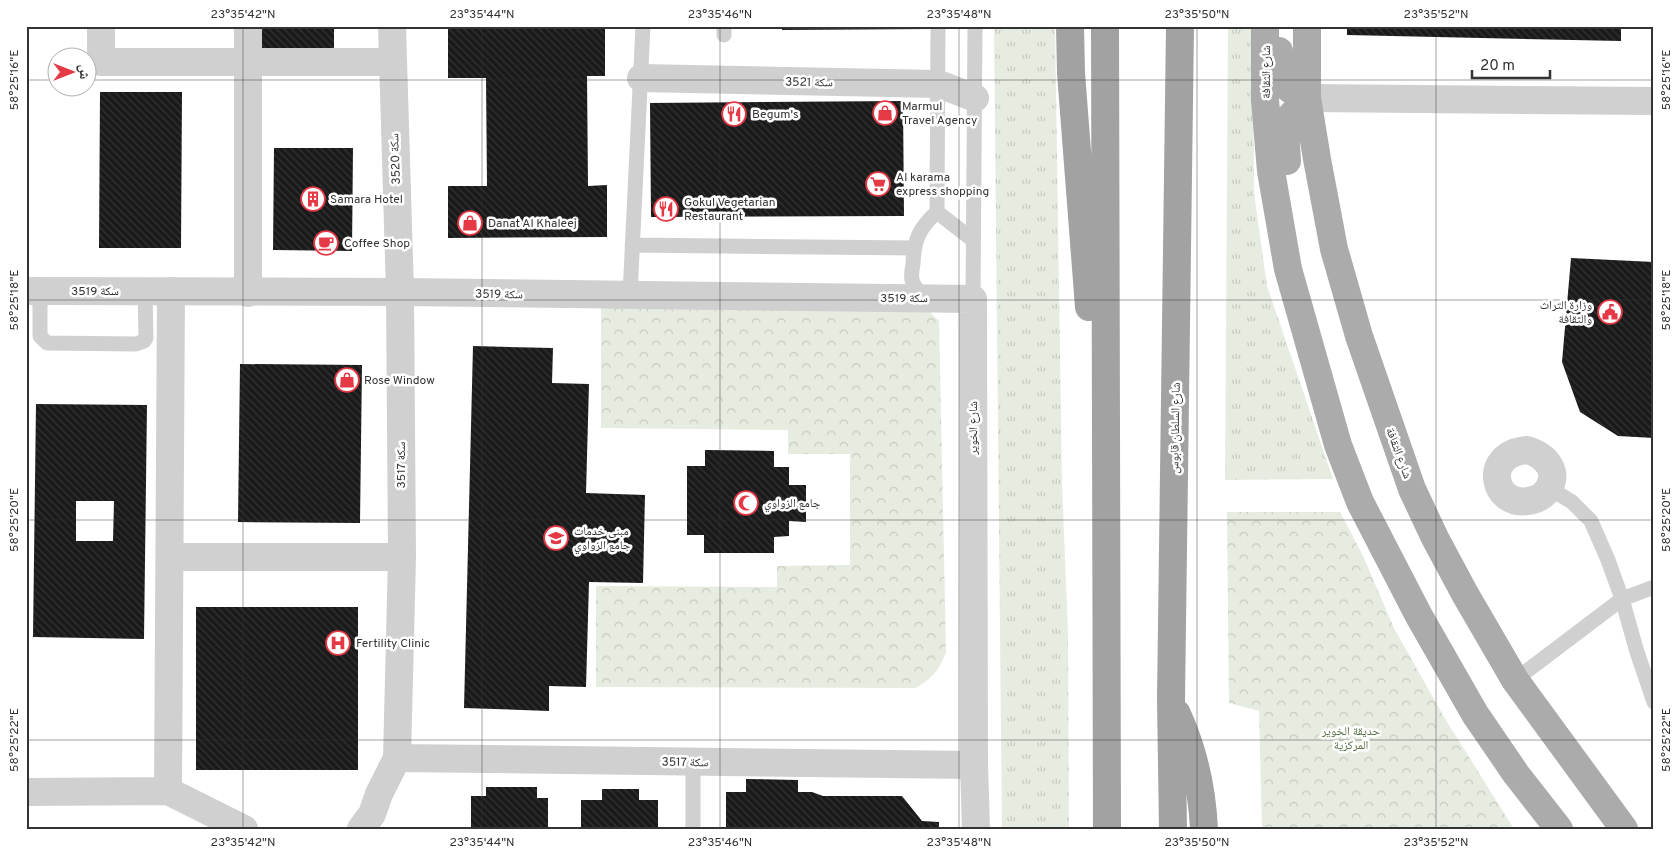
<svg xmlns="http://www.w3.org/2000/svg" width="1680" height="855" font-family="Overpass,'Noto Naskh Arabic',sans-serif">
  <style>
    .grass { fill: url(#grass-tufts) }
    .forest { fill: url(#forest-crowns) }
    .building { fill: url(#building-back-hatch); fill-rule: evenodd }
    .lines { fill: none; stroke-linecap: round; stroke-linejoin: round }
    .service { stroke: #d0d0d0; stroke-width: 15 }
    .minor { stroke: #d0d0d0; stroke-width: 28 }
    .tertiary { stroke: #d0d0d0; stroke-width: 28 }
    .primary { stroke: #ababab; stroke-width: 28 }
    .trunk { stroke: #a2a2a2; stroke-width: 28 }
    .ticks { fill: none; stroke: #333; stroke-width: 1; stroke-opacity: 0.45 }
    .labels { text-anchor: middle; stroke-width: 5; stroke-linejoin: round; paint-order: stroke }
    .street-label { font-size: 12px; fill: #333; stroke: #fff }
    .poi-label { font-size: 12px; fill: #333; stroke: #fff; text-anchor: start }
    .park-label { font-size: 12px; fill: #56703f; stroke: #fff }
    .neatline { fill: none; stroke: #333; stroke-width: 2 }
    .ticks-label { font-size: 12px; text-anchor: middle; fill: #333 }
  </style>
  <defs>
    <pattern id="grass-tufts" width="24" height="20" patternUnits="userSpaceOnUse" patternTransform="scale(1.25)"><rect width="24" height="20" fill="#e6ecdf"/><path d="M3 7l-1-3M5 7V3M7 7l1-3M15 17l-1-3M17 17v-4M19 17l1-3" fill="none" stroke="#c6cbc0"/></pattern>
    <pattern id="forest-crowns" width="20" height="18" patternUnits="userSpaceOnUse" patternTransform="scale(1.25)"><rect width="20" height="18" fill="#e6ecdf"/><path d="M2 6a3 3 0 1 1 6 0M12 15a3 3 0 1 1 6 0" fill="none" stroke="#c6cbc0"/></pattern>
    <pattern id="building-back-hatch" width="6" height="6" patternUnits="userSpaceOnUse" patternTransform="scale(1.25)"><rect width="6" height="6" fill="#1a1a1a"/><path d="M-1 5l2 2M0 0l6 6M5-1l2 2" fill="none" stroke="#333"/></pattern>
  </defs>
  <rect width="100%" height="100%" fill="#fff"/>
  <path class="grass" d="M994 26H1055L1062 483 1068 634 1069 829H1002Z
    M1228 26H1253L1254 193 1267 286 1333 479 1225 480Z"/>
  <path class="forest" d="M601 306 926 308 939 321 946 652C939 671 933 677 916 688L596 687V586L777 587V566L850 565V454H788V430L601 428Z
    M1227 512H1340L1363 556 1394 628 1444 717 1514 829H1262L1259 711 1229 703Z"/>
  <path class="building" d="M262 26H334V48H262Z
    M448 26H605V76H587L588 186 607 185V237L448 238V186H487L486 78H448Z
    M782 26H932V29L782 30Z
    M1347 26H1621V41L1347 35Z
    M100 92H182L181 248H99Z
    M903 101 904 216 651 217 650 103Z
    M274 148H353L352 251 273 250Z
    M1571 258 1654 262V438L1618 436 1580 412 1562 362Z
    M473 346 553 348 552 383 589 384 586 493 645 495 643 583 589 582 586 687 549 686V711L464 708Z
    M240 364 362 365 360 523 238 522Z
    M36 404 147 405 144 639 33 637ZM76 501H114L113 541H76Z
    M705 450 774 451V467H789V485H806V522L789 521V536L774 537V553H704V535H687V466H705Z
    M196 607H358V770H196Z
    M746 779 798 780V792H812L823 796H902L922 821 939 822V829H726V792H746Z
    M486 787H537V798H548V829H471V796H486Z
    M602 789H639V800H658V829H581V800H602Z"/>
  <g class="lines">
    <path class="service" d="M938 26 937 212 973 240
      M724 35V26
      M632 245 914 248
      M40 291V336L47 343 136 344 144 341 146 338 145 291
      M630 295 643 26
      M926 298C920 293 914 288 912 280 911 275 912 269 913 264 914 240 919 228 937 212
      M973 299 975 26
      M1549 488 1572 502 1591 521 1608 560 1622 599 1637 652 1654 702
      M1515 680 1622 599 1654 587
      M693 829V762"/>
    <path class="minor" d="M101 26V62H392
      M641 78 939 84 975 98
      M1307 98 1654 101
      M248 293V26
      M1527 450C1547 455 1562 475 1545 493 1541 498 1534 500 1528 501 1493 507 1481 454 1527 450Z
      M170 557H402
      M397 758 974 765
      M168 791 171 291
      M26 792 168 791 244 829
      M361 829 372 814 379 794 397 758 402 557 400 292 392 26"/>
    <path class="tertiary" d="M26 291 400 292 973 299 974 765 976 829"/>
    <path class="primary" d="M1265 26V100L1271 171 1288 269 1338 445 1360 502 1419 616 1475 714 1516 774 1559 829
      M1307 26V98L1317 159 1334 249 1359 336 1412 489 1435 538 1465 594 1515 680 1624 829
      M1279 51C1280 83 1277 84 1307 98L1289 118 1285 128 1287 161"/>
    <path class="trunk" d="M1070 26 1071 73 1089 307
      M1105 26 1107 829
      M1177 714C1194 751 1202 788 1204 829
      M1173 829 1171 699 1180 26"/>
  </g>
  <path class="ticks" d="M243 26V829M482 26V829M720 26V829M959 26V829M1197 26V829M1436 26V829M26 80H58M88 80H1654M26 300H1654M26 520H1654M26 740H1654"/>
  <defs>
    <g id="shop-ring" transform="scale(1.25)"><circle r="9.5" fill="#fff" stroke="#e63946" stroke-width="1.5"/><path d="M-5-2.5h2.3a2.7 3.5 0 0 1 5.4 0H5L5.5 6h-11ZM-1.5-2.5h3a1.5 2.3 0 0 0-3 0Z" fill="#e63946"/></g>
    <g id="restaurant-ring" transform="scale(1.25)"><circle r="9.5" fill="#fff" stroke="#e63946" stroke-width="1.5"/><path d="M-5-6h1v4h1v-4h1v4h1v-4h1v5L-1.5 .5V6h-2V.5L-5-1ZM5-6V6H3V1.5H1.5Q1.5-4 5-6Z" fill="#e63946"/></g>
    <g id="supermarket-ring" transform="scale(1.25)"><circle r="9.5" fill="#fff" stroke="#e63946" stroke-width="1.5"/><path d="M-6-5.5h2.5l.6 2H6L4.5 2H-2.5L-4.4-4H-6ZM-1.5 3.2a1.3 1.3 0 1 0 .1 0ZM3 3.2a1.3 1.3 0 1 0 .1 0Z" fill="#e63946"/></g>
    <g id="building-ring" transform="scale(1.25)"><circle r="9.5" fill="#fff" stroke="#e63946" stroke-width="1.5"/><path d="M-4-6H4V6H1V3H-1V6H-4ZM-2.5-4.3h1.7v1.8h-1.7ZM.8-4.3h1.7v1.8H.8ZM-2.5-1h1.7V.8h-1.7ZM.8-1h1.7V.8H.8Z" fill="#e63946"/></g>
    <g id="cafe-ring" transform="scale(1.25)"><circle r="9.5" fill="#fff" stroke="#e63946" stroke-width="1.5"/><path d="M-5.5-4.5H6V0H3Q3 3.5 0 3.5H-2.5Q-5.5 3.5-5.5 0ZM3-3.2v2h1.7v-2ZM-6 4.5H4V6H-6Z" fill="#e63946"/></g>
    <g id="civic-ring" transform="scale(1.25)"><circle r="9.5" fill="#fff" stroke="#e63946" stroke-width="1.5"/><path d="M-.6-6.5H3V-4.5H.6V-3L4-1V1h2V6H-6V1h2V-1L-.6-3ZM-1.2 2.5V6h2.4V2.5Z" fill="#e63946"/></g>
    <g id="mosque-ring" transform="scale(1.25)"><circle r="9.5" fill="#fff" stroke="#e63946" stroke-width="1.5"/><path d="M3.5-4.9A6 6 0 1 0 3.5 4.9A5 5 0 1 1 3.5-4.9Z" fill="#e63946"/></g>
    <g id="university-ring" transform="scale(1.25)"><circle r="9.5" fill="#fff" stroke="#e63946" stroke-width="1.5"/><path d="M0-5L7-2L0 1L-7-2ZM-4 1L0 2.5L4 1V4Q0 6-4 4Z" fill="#e63946"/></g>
    <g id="hospital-ring" transform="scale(1.25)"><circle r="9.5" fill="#fff" stroke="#e63946" stroke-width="1.5"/><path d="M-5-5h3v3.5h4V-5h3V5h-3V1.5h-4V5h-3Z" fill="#e63946"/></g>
  </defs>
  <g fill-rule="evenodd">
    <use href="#shop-ring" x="885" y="113"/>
    <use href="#restaurant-ring" x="734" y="114"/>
    <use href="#supermarket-ring" x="878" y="184"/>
    <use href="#building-ring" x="313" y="199"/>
    <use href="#restaurant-ring" x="666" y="209"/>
    <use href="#shop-ring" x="470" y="223"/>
    <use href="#cafe-ring" x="326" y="243"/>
    <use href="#civic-ring" x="1610" y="312"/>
    <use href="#shop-ring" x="347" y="380"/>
    <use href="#mosque-ring" x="746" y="503"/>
    <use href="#university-ring" x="556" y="538"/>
    <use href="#hospital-ring" x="338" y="643"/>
  </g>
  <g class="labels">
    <g class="street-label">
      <text transform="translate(1266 72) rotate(-90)" y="4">شارع الثقافة</text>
      <text transform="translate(809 82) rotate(1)" y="4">سكة 3521</text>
      <text transform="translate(395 159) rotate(-92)" y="4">سكة 3520</text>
      <text x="95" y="295">سكة 3519</text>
      <text transform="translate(499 294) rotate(1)" y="4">سكة 3519</text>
      <text x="904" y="302">سكة 3519</text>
      <text transform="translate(973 428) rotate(-90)" y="4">شارع الخوير</text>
      <text transform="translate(1175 428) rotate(-89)" y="4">شارع السلطان قابوس</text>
      <text transform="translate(1399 453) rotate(70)" y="4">شارع الثقافة</text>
      <text transform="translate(401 465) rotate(-90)" y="4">سكة 3517</text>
      <text transform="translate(685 762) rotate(1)" y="4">سكة 3517</text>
    </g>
    <g class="poi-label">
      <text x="902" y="110">Marmul<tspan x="902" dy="14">Travel Agency</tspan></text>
      <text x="752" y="118">Begum's</text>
      <text x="896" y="181">Al karama<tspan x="896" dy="14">express shopping</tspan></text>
      <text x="330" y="203">Samara Hotel</text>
      <text x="684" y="206">Gokul Vegetarian<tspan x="684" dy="14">Restaurant</tspan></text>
      <text x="488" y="227">Danat Al Khaleej</text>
      <text x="344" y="247">Coffee Shop</text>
      <text x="1592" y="309" text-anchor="end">وزارة التراث<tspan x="1592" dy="14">والثقافة</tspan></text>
      <text x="364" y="384">Rose Window</text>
      <text x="764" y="507">جامع الزواوي</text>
      <text x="574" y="535">مبنى خدمات<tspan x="574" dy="14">جامع الزواوي</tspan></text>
      <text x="356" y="647">Fertility Clinic</text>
    </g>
    <g class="park-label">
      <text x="1351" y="735">حديقة الخوير<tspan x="1351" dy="14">المركزية</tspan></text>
    </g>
  </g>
  <rect width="1680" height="855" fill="none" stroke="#ffffff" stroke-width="55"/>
  <g transform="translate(72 72) rotate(90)"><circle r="24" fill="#ffffff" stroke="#adadad"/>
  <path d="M0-4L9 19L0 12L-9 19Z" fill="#e63946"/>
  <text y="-8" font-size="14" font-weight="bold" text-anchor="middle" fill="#333333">ش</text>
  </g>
  <path d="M1472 70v8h78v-8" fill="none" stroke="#333333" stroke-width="2.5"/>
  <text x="1480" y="70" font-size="15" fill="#333333" stroke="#ffffff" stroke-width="4" paint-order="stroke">20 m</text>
  <rect x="28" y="28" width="1624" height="800" class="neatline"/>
  <g class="ticks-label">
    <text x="243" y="18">23°35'42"N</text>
    <text x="482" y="18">23°35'44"N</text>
    <text x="720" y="18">23°35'46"N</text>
    <text x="959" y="18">23°35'48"N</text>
    <text x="1197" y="18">23°35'50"N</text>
    <text x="1436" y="18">23°35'52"N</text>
    <text transform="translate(1666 80) rotate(-90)" y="4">58°25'16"E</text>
    <text transform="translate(14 80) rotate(-90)" y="4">58°25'16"E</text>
    <text transform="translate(1666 300) rotate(-90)" y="4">58°25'18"E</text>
    <text transform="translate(14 300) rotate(-90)" y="4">58°25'18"E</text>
    <text transform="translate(1666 520) rotate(-90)" y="4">58°25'20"E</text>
    <text transform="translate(14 520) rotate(-90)" y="4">58°25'20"E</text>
    <text transform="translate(1666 740) rotate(-90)" y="4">58°25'22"E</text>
    <text transform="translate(14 740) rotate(-90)" y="4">58°25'22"E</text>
    <text x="243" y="846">23°35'42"N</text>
    <text x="482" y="846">23°35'44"N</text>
    <text x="720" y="846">23°35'46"N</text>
    <text x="959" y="846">23°35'48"N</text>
    <text x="1197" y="846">23°35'50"N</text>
    <text x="1436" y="846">23°35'52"N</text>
  </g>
</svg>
